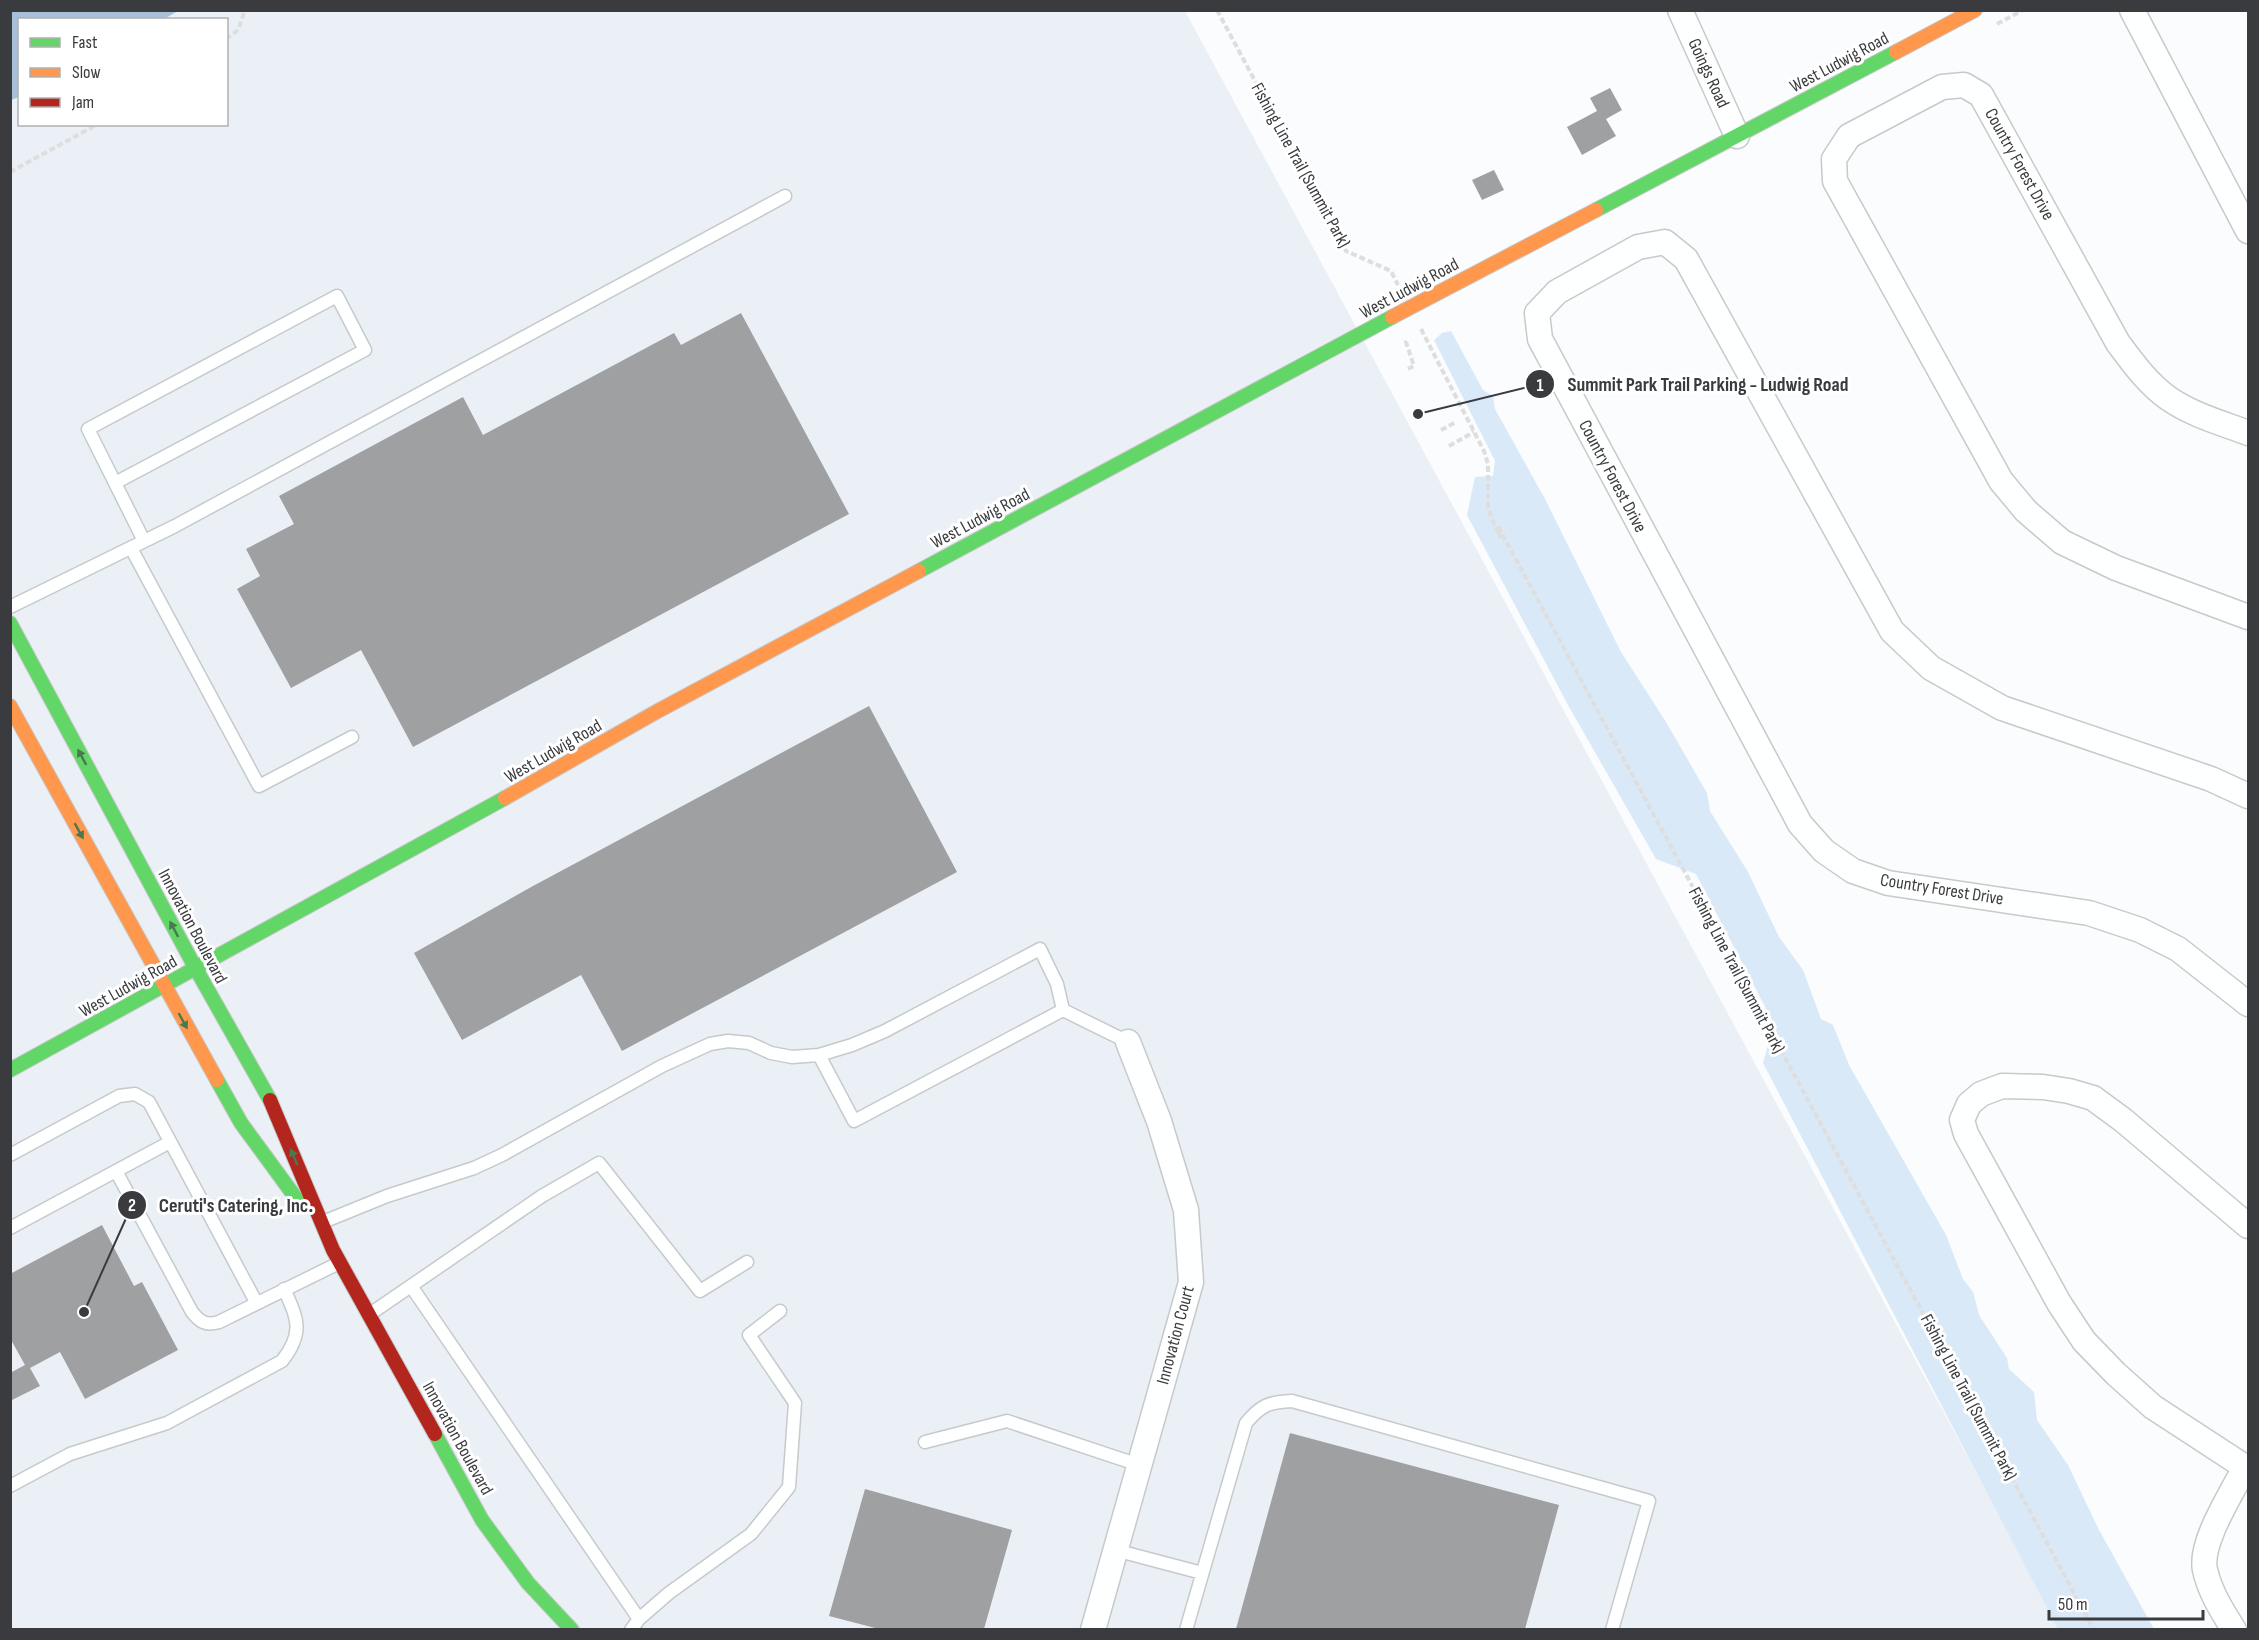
<svg xmlns="http://www.w3.org/2000/svg" width="2259" height="1640" font-family="'Sofia Sans Condensed',sans-serif">
  <style>
    .built { fill: #eaf0f6; fill-rule: evenodd }
    .green { fill: #dae9f8 }
    .water { fill: #a7c0d7 }
    .building { fill: #9ea0a2 }
    .lines { fill: none; stroke-linecap: round; stroke-linejoin: round }
    .lane-casing { stroke: #c7c9ca; stroke-width: 15 }
    .street-casing { stroke: #c7c9ca; stroke-width: 27 }
    .fast-casing { stroke: #c7c9ca; stroke-width: 16 }
    .slow-casing { stroke: #c7c9ca; stroke-width: 16 }
    .jam-casing { stroke: #c7c9ca; stroke-width: 16 }
    .path { stroke: #dedede; stroke-width: 4; stroke-dasharray: 6 3; stroke-linecap: butt }
    .lane { stroke: #feffff; stroke-width: 12 }
    .street { stroke: #feffff; stroke-width: 24 }
    .fast { stroke: #63d668; stroke-width: 14 }
    .slow { stroke: #ff974d; stroke-width: 14 }
    .jam { stroke: #b3261e; stroke-width: 14 }
    .oneway { fill: #4a794f }
    .labels { text-anchor: middle; stroke-width: 6; stroke-linejoin: round; paint-order: stroke }
    .street-label { font-size: 18px; fill: #393b3e; stroke: #fff }
    .leader { fill: none; stroke: #393b3e; stroke-width: 2 }
    .callout-dot { fill: #393b3e; stroke: #fff; stroke-width: 2 }
    .mark-label { font-size: 18px; text-anchor: middle; font-weight: bold; fill: #fff }
    .callout-label { font-size: 20px; text-anchor: middle; font-weight: bold; fill: #393b3e; stroke: #fff; stroke-width: 6; stroke-linejoin: round; paint-order: stroke }
  </style>
  <rect width="100%" height="100%" fill="#fafcfd"/>
  <path class="built" d="M11 10 1185 11 2061 1629 11 1630ZM20 20H226V124H20Z"/>
  <path class="green" d="M1451 331 1483 390 1493 396 1495 409 1545 499 1621 652 1666 722 1707 793 1710 811 1748 872 1779 937 1803 970 1821 1019 1833 1025 1849 1065 1946 1235 1963 1279 1973 1292 1979 1315 2007 1358 2009 1369 2034 1392 2037 1420 2068 1465 2098 1528 2154 1629H2058L1763 1063 1774 1024 1696 874 1656 859 1568 705 1467 515 1475 477 1493 476 1495 461 1434 340 1442 333Z"/>
  <path class="water" d="M10 11 11 10 178 11 164 19 20 20 19 97 11 100Z"/>
  <path class="building" d="M1610 88 1622 110 1606 119 1616 136 1582 155 1567 127 1597 111 1590 98Z
    M1494 170 1504 190 1482 200 1472 180Z
    M741 313 849 514 413 747 361 650 291 688 237 589 260 576 246 549 294 524 279 496 463 397 483 435 674 333 681 345Z
    M869 706 957 872 622 1051 581 975 462 1040 414 953 533 886Z
    M102 1225 134 1286 142 1282 178 1350 85 1399 60 1352 30 1368 40 1386 10 1401V1373L25 1365 10 1338V1274Z
    M1290 1433 1559 1505 1525 1629H1236Z
    M865 1489 1012 1530 984 1629H879L829 1616Z"/>
  <g class="lines">
    <g class="lane-casing">
      <path id="lane" d="M115 483 365 350 337 296 88 429 144 541
        M131 548 259 786 352 737
        M10 607 175 526 785 196
        M819 1055 854 1121 1063 1010 1128 1042
        M10 1155 119 1096 135 1094 149 1102 256 1302
        M116 1171 170 1142
        M323 1222 387 1196 474 1168 502 1155 662 1066 710 1044 728 1041 749 1043 771 1053 792 1057 819 1055 852 1045 885 1031 1040 949 1057 984 1063 1010
        M10 1228 116 1171 192 1312C200 1322 206 1326 219 1322L339 1263
        M411 1286 639 1619 631 1630
        M370 1314 542 1196 599 1163 700 1291 747 1262
        M925 1442 1007 1421 1139 1465
        M10 1486 70 1454 167 1423 282 1361C304 1333 298 1319 284 1289
        M1115 1550 1202 1573
        M639 1619 669 1593 751 1534 789 1487 795 1403 749 1335 780 1311
        M1186 1630 1246 1423C1261 1405 1269 1402 1292 1401L1649 1501 1612 1630"/>
    </g>
    <g class="street-casing">
      <path id="street" d="M1680 10 1737 136
        M2132 10 2248 231
        M2248 433C2222 423 2192 415 2168 398 2148 384 2133 363 2118 343L1981 95 1964 85 1942 87 1849 136 1834 159 1835 181 2001 481 2026 511 2062 542 2116 568 2248 617
        M2248 796 2211 779 2002 708 1931 668 1892 631 1686 259 1665 242 1638 247 1557 292 1537 313 1540 339 1800 824 1824 851 1853 871 1888 883 2089 913 2140 930 2178 949 2248 1004
        M2248 1226 2123 1120 2093 1098 2069 1091 2043 1087 2002 1086 1981 1094 1969 1104 1962 1120 1966 1134 2059 1303 2084 1341 2116 1374 2153 1407 2248 1469
        M1093 1630 1191 1282 1186 1210 1159 1121 1128 1042
        M2234 1630C2222 1611 2210 1592 2205 1570 2199 1543 2232 1493 2245 1467"/>
    </g>
    <g class="fast-casing">
      <path id="fast" d="M1596 210 1896 52
        M919 571 1392 317
        M10 623 196 969 270 1100
        M10 1070 505 798
        M217 1080 241 1123 301 1205
        M435 1434 482 1520 528 1583 572 1630"/>
    </g>
    <g class="slow-casing">
      <path id="slow" d="M1896 52 1975 10
        M1392 317 1596 210
        M10 706 217 1080
        M505 798 656 712 919 571"/>
    </g>
    <g class="jam-casing">
      <path id="jam" d="M270 1100 333 1250 435 1434"/>
    </g>
    <path class="path" d="M1217 10 1346 251 1391 271 1398 285
      M1997 24 2023 10
      M226 39 238 30 245 10
      M10 172 98 124
      M1421 329 1484 451 1488 464V509L1500 537 1499 528 2094 1630
      M1408 369 1414 366 1406 342 1409 340
      M1441 430 1456 422
      M1449 446 1474 432"/>
    <use href="#lane" class="lane"/>
    <use href="#street" class="street"/>
    <use href="#fast" class="fast"/>
    <use href="#slow" class="slow"/>
    <use href="#jam" class="jam"/>
  </g>
  <defs><path id="oneway-solid" d="M-6-.8H1V-3.2L6.5 0L1 3.2V.8H-6Z" transform="scale(1.5)"/></defs>
  <g class="oneway">
    <use href="#oneway-solid" transform="translate(82 757) rotate(-118)"/>
    <use href="#oneway-solid" transform="translate(79 831) rotate(61)"/>
    <use href="#oneway-solid" transform="translate(174 929) rotate(-118)"/>
    <use href="#oneway-solid" transform="translate(183 1021) rotate(61)"/>
    <use href="#oneway-solid" transform="translate(294 1157) rotate(-113)"/>
  </g>
  <g class="labels">
    <g class="street-label">
      <text transform="translate(1839 62) rotate(-28)" y="6">West Ludwig Road</text>
      <text transform="translate(1709 73) rotate(65)" y="6">Goings Road</text>
      <text transform="translate(2020 164) rotate(61)" y="6">Country Forest Drive</text>
      <text transform="translate(1301 165) rotate(61)" y="6">Fishing Line Trail (Summit Park)</text>
      <text transform="translate(1409 288) rotate(-28)" y="6">West Ludwig Road</text>
      <text transform="translate(1613 476) rotate(62)" y="6">Country Forest Drive</text>
      <text transform="translate(980 518) rotate(-28)" y="6">West Ludwig Road</text>
      <text transform="translate(553 751) rotate(-30)" y="6">West Ludwig Road</text>
      <text transform="translate(1942 889) rotate(9)" y="6">Country Forest Drive</text>
      <text transform="translate(193 926) rotate(62)" y="6">Innovation Boulevard</text>
      <text transform="translate(1737 970) rotate(62)" y="6">Fishing Line Trail (Summit Park)</text>
      <text transform="translate(128 986) rotate(-29)" y="6">West Ludwig Road</text>
      <text transform="translate(1175 1335) rotate(-75)" y="6">Innovation Court</text>
      <text transform="translate(1969 1397) rotate(62)" y="6">Fishing Line Trail (Summit Park)</text>
      <text transform="translate(458 1438) rotate(61)" y="6">Innovation Boulevard</text>
    </g>
  </g>
  <path class="leader" d="M1418 414L1540 384M84 1312L132 1205"/>
  <g class="callout-dot">
    <circle cx="1418" cy="414" r="6"/>
    <circle cx="84" cy="1312" r="6"/>
    <circle cx="1540" cy="384" r="15"/>
    <circle cx="132" cy="1205" r="15"/>
  </g>
  <g class="mark-label">
    <text x="1540" y="391">1</text>
    <text x="132" y="1211">2</text>
  </g>
  <g class="callout-label">
    <text x="1708" y="391">Summit Park Trail Parking - Ludwig Road</text>
    <text x="236" y="1212">Ceruti's Catering, Inc.</text>
  </g>
  <rect width="2259" height="1640" fill="none" stroke="#393b3e" stroke-width="24"/>
  <rect x="18" y="18" width="210" height="108" fill="#ffffff" stroke="#b0b1b2" stroke-width="1.5"/>
  <rect x="30" y="38" width="30" height="9" fill="#63d668" stroke="#b0b1b2" stroke-width="1.5"/>
  <text x="72" y="48" font-size="18" fill="#393b3e">Fast</text>
  <rect x="30" y="68" width="30" height="9" fill="#ff974d" stroke="#b0b1b2" stroke-width="1.5"/>
  <text x="72" y="78" font-size="18" fill="#393b3e">Slow</text>
  <rect x="30" y="98" width="30" height="9" fill="#b3261e" stroke="#b0b1b2" stroke-width="1.5"/>
  <text x="72" y="108" font-size="18" fill="#393b3e">Jam</text>
  <path d="M2049 1610v9h154v-9" fill="none" stroke="#393b3e" stroke-width="3"/>
  <text x="2058" y="1610" font-size="18" fill="#393b3e" stroke="#ffffff" stroke-width="4.5" paint-order="stroke">50 m</text>
</svg>
